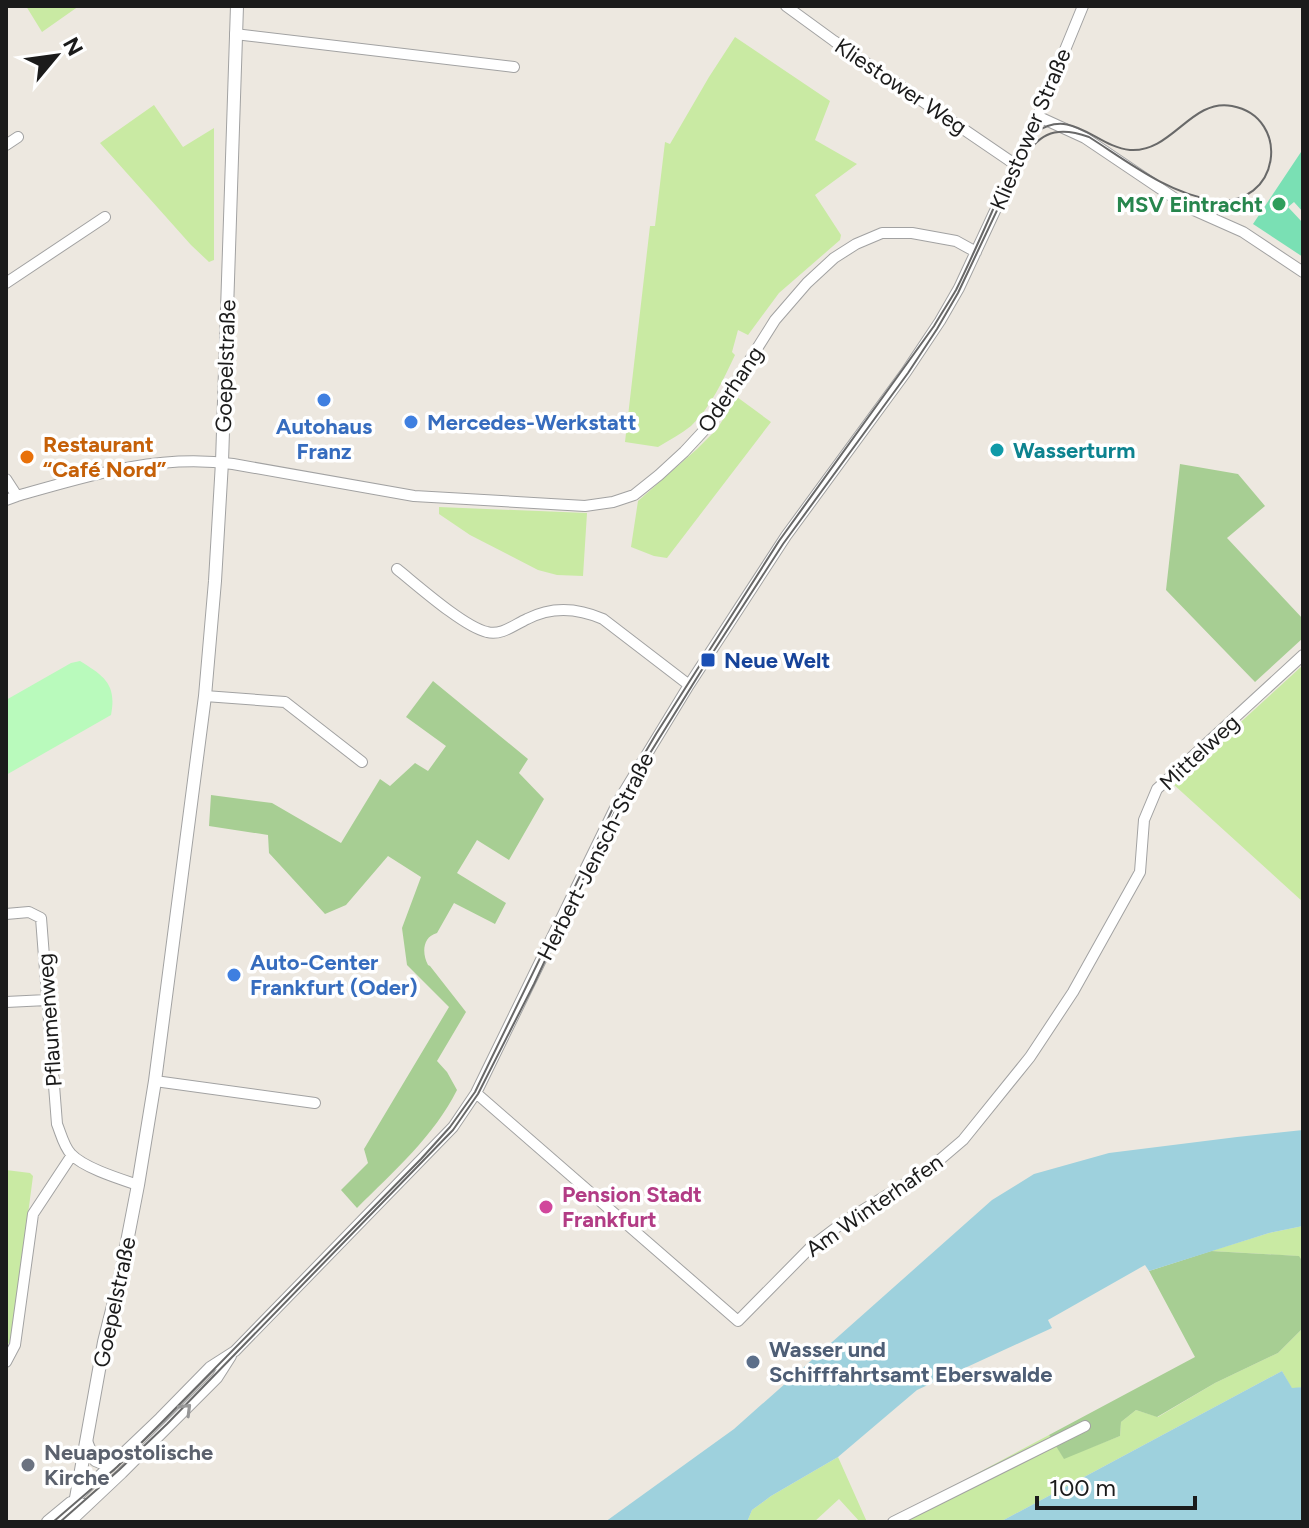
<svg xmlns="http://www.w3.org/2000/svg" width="1309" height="1528" font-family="Figtree,sans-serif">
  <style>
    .grass { fill: #c9eaa3 }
    .forest { fill: #a7ce93 }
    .park { fill: #b9fabc }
    .pitch { fill: #7ae0b4 }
    .water { fill: #9ed1dd }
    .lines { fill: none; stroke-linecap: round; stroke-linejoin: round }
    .minor-casing { stroke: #a2a2a2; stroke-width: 12 }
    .tertiary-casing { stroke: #a2a2a2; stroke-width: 14 }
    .minor { stroke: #fff; stroke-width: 10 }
    .tertiary { stroke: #fff; stroke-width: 12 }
    .tram { stroke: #696969; stroke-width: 2 }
    .oneway { stroke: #989898 }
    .leisure-dot { fill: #2e9e5b; stroke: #fff; stroke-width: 3 }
    .shop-dot { fill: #3f7fe0; stroke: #fff; stroke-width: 3 }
    .culture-dot { fill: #0f9aa8; stroke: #fff; stroke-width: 3 }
    .food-dot { fill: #e8710a; stroke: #fff; stroke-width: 3 }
    .transit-dot { fill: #1a4fb4; stroke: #fff; stroke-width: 3 }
    .hotel-dot { fill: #d1479c; stroke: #fff; stroke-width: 3 }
    .service-dot { fill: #5c6f8a; stroke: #fff; stroke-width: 3 }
    .worship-dot { fill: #6b7280; stroke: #fff; stroke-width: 3 }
    .labels { text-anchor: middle; stroke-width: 7; stroke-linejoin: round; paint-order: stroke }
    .street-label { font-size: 22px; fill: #1b1b1b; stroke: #fff }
    .leisure-label { font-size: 22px; font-weight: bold; fill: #27864d; stroke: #fff; text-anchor: end }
    .shop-label { font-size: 22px; font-weight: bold; fill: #366cbe; stroke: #fff; text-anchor: start }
    .food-label { font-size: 22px; font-weight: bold; fill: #c56008; stroke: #fff; text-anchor: start }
    .culture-label { font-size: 22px; font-weight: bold; fill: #0d838f; stroke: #fff; text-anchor: start }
    .transit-label { font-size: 22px; font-weight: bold; fill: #164399; stroke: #fff; text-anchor: start }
    .hotel-label { font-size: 22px; font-weight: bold; fill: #b23c85; stroke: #fff; text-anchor: start }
    .service-label { font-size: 22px; font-weight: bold; fill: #4e5e75; stroke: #fff; text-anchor: start }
    .worship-label { font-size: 22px; font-weight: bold; fill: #5b616d; stroke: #fff; text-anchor: start }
  </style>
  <rect width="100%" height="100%" fill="#ede8e0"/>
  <path class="grass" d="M26 6H79L42 32Z
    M735 37 830 101 815 140 857 164 815 195 841 235 840 240 779 293 748 335 738 330 732 352 735 355C723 380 711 407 691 426 681 434 669 440 658 447L625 442 650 226H655L665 142 670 144 709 77Z
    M154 105 183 147 214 128V260L209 262 191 245 100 143Z
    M737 397 771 422 667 558 654 556 631 547 638 501 697 449 717 429Z
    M439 507 587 513 583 576 557 575 538 570 470 535 439 514Z
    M1303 665V902L1173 784Z
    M6 1170 30 1173 33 1176 12 1336 6 1349Z
    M1303 1226V1262L1298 1256 1211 1251 1269 1233Z
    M1303 1328V1387L1292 1389 1282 1371 1000 1522H886L1049 1435 1064 1458 1120 1436 1121 1422 1136 1410 1158 1417 1215 1383 1278 1353Z
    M838 1457 867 1522H860L839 1499 814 1522H747L752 1510 771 1496Z"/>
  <path class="forest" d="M1180 464 1238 474 1265 506 1227 538 1303 619V638L1255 682 1166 590Z
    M433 681 528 759 519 773 544 799 509 860 477 840 457 873 506 903 495 924 454 903 437 933C422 937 422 954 428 965L430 966 466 1012 437 1061 447 1072 457 1090C434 1136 394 1171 357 1208L341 1190 368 1163 364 1149 449 1007 407 965 402 928 421 877 388 856 346 905 325 914 269 853 268 835 209 826 211 795 272 803 341 843 380 779 390 786 415 763 428 771 446 746 406 717Z
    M1211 1251 1299 1256 1303 1262V1328L1278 1353 1215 1383 1157 1417 1136 1410 1121 1422 1120 1436 1064 1459 1049 1435 1195 1357 1149 1271Z"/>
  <path class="park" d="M80 661C104 676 117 684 111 715L6 775V700L71 663Z"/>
  <path class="pitch" d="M1303 149V212L1294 202 1288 207 1303 223V257L1253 224Z"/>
  <path class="water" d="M1303 1130V1226L1269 1233 1149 1271 1145 1265 1048 1320 1052 1328 917 1390 838 1457 771 1496 752 1510 747 1522H605L734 1429 992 1200 1034 1174 1109 1153 1237 1137Z
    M1282 1371 1292 1388 1303 1387V1522H1000Z"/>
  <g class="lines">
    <g class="minor-casing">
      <path id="minor" d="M786 6 834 41 1016 165
        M235 34 514 67
        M1037 116 1085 138 1189 208 1243 232 1303 272
        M6 145 18 137
        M6 283 105 217
        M6 479 17 496
        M6 500 17 496C87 476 159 453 233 464L414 496 585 506 613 502 634 495 659 475 684 452 709 425 775 320 807 283 834 258 856 244 882 233H912L956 241 976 252
        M397 569C417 585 464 627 487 632 501 636 514 625 527 619 552 606 578 608 603 619L689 685
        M205 696 285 702 362 762
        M6 914 29 912 41 918 57 1124C61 1134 64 1147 71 1154 84 1168 120 1179 138 1185
        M6 1002 47 1000
        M155 1081 315 1103
        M476 1093 738 1321 812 1246 845 1221 929 1169 963 1140 1030 1057 1073 992 1140 872 1144 820 1157 789 1303 655
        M6 1362 15 1345 33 1214 72 1155
        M87 1441 95 1461 110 1467
        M89 1504H80L76 1498 160 1418 210 1367 235 1351 453 1127 476 1093 619 800 689 685 786 536 906 372 940 321 959 288 1028 140 1083 6
        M70 1522 122 1473 217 1378 231 1356
        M893 1522 1085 1426"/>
    </g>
    <g class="tertiary-casing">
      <path id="tertiary" d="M48 1522 71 1503
        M65 1522 76 1498 104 1342 120 1278 138 1185 155 1081 205 696 215 581 222 462 237 6"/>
    </g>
    <use href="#minor" class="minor"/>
    <use href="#tertiary" class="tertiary"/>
    <path class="tram" d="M53 1522 117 1467 164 1420 421 1159 450 1127 475 1092 616 802 656 734 779 541 934 326C941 314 949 302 956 290 973 256 988 220 1004 185 1011 169 1019 144 1035 133 1072 106 1096 147 1130 150 1172 153 1191 98 1232 106 1292 117 1281 209 1213 200 1167 193 1127 161 1089 137 1053 124 1037 135 1018 166L958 293 937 329 908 373 783 544 708 660 619 803 534 984 478 1094 453 1130 167 1424 119 1470 60 1522"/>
  </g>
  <defs><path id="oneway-chevron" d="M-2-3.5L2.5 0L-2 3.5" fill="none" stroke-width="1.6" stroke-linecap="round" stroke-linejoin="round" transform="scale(2)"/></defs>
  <use class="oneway" href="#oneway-chevron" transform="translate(186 1409) rotate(-45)"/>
  <circle class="leisure-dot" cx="1279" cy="204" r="8"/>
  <g class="shop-dot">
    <circle cx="324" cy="400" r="8"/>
    <circle cx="411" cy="422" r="8"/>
    <circle cx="234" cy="975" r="8"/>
  </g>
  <circle class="culture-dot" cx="997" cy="450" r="8"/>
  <circle class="food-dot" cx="27" cy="457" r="8"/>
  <rect class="transit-dot" x="700" y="652" width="16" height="16" rx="4"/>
  <circle class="hotel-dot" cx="546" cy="1207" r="8"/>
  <circle class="service-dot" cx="753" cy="1362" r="8"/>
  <circle class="worship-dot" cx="28" cy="1465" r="8"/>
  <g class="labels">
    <g class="street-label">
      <text transform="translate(901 86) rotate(34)" y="8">Kliestower Weg</text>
      <text transform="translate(1030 129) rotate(-67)" y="8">Kliestower Straße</text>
      <text transform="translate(225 366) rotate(-88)" y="8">Goepelstraße</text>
      <text transform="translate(730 389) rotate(-56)" y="8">Oderhang</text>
      <text transform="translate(1199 752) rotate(-43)" y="8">Mittelweg</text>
      <text transform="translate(595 856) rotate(-63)" y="8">Herbert-Jensch-Straße</text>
      <text transform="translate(49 1020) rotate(-94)" y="8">Pflaumenweg</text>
      <text transform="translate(874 1205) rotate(-35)" y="8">Am Winterhafen</text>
      <text transform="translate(114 1302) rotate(-78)" y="8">Goepelstraße</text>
    </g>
    <g class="leisure-label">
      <text x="1263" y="212">MSV Eintracht</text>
    </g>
    <g class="shop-label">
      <text x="427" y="430">Mercedes-Werkstatt</text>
      <text x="324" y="434" text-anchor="middle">Autohaus<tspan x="324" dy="25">Franz</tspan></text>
      <text x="250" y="970">Auto-Center<tspan x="250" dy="25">Frankfurt (Oder)</tspan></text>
    </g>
    <g class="food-label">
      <text x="43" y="452">Restaurant<tspan x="43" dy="25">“Café Nord”</tspan></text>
    </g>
    <g class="culture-label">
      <text x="1013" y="458">Wasserturm</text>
    </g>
    <g class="transit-label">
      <text x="724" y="668">Neue Welt</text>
    </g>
    <g class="hotel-label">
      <text x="562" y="1202">Pension Stadt<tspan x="562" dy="25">Frankfurt</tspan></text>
    </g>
    <g class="service-label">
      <text x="769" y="1357">Wasser und<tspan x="769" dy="25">Schifffahrtsamt Eberswalde</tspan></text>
    </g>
    <g class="worship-label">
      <text x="44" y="1460">Neuapostolische<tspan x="44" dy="25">Kirche</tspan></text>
    </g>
  </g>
  <rect width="1309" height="1528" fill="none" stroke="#1b1b1b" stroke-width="16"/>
  <g transform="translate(56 56) rotate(61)" stroke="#ffffff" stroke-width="6" paint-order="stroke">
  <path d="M0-6L14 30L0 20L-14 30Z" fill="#1b1b1b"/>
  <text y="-12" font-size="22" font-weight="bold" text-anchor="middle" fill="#1b1b1b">N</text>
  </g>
  <path d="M1037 1496v12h158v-12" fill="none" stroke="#1b1b1b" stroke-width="4"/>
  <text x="1049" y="1496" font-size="24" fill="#1b1b1b" stroke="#ffffff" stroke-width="6" paint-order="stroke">100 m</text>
</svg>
